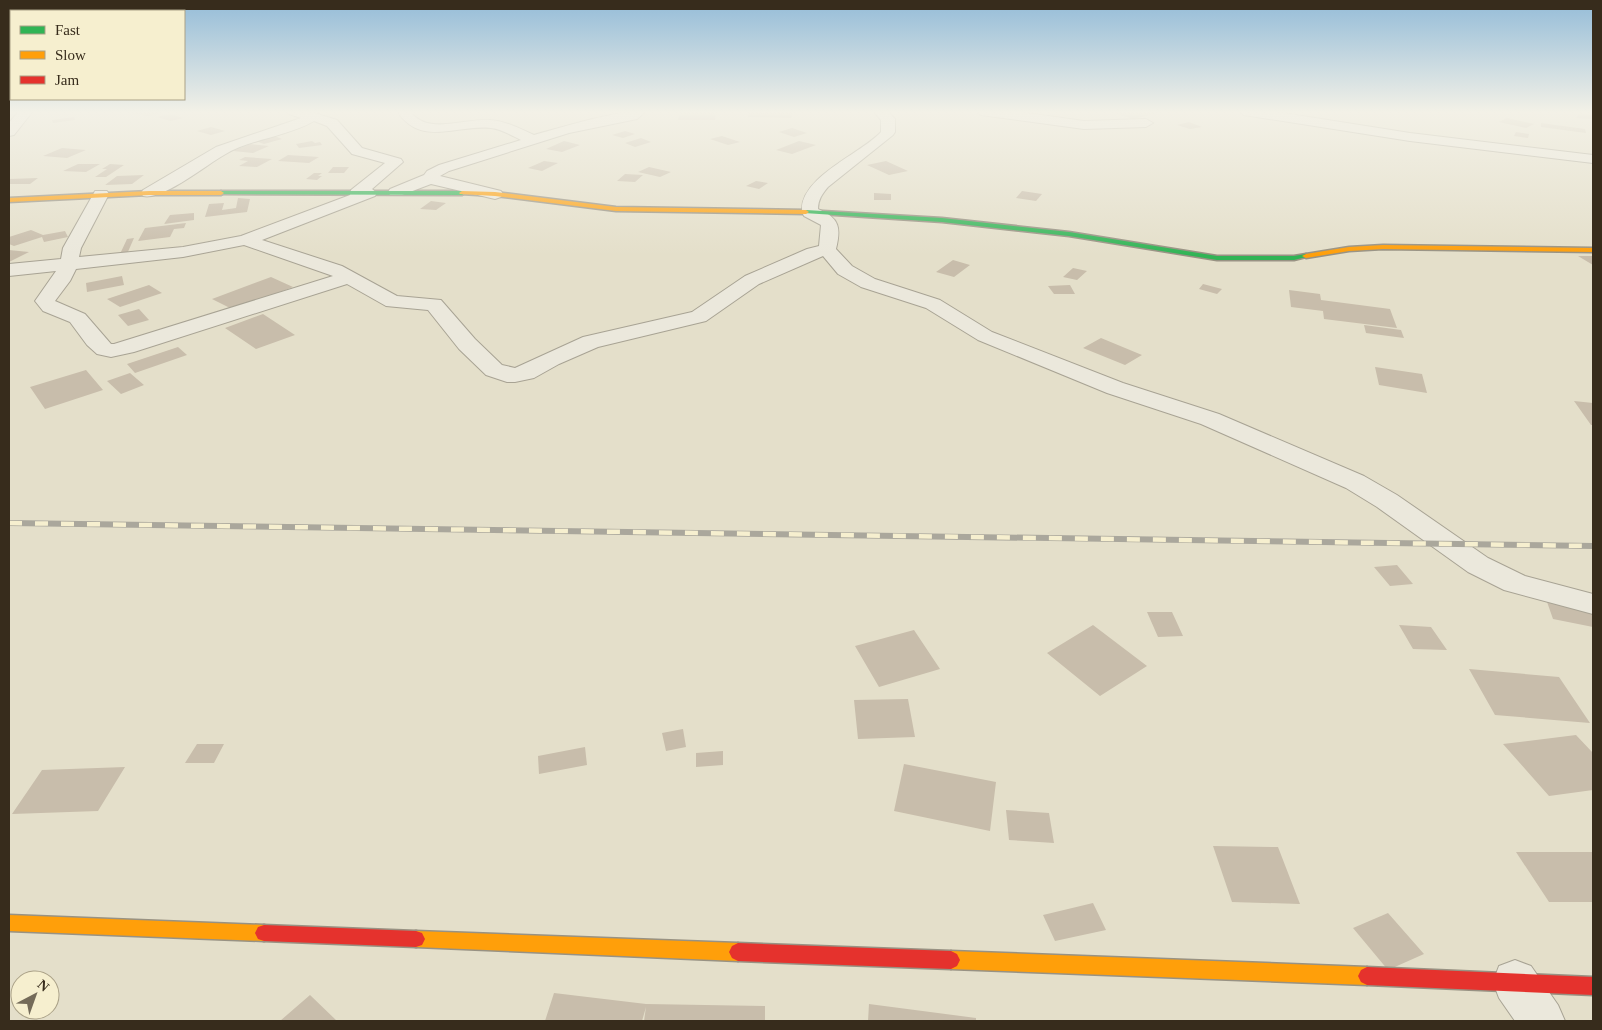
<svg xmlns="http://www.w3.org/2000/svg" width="1602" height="1030" font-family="Georgia,serif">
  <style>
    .building { fill: #c8bdab }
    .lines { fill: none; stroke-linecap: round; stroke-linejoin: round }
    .street-casing { stroke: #a8a394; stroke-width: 2 }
    .fast-casing { stroke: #989283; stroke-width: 3 }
    .slow-casing { stroke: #989283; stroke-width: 3 }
    .jam-casing { stroke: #989283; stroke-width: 3 }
    .street { fill: #ebe8dc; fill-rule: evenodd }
    .fast { fill: #30b455; fill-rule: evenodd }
    .slow { fill: #ff9f0a; fill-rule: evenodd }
    .jam { fill: #e5322d; fill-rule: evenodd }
    .rail-casing { stroke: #aaa79c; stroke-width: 6 }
    .rail { stroke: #f6efcf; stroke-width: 4.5; stroke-dasharray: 13; stroke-linecap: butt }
  </style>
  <rect width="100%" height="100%" fill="#e4dfca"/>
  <path class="building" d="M137 111H164V112L148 116 130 113Z
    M750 111H794L791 118 748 117Z
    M1124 111H1162V112L1133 119 1115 113Z
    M680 112H716L715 120H678Z
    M1580 113 1593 115V119L1576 118Z
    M170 114 183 118 171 121 157 117Z
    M74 117 75 120 53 123 52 120Z
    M1507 118 1534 124 1526 128 1499 122Z
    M1189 122 1202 127 1190 129 1177 125Z
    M1541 123 1585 129 1586 133 1541 127Z
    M211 127 225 131 211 135 197 131Z
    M792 128 807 133 794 137 779 132Z
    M625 131 635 134 623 138 612 135Z
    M1516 132 1529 134 1528 138 1514 136Z
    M272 135 282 139 264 144 253 140Z
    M722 136 740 142 728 145 710 139Z
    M641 138 651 142 635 147 625 143Z
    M312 141 315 143 320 142 322 145 299 148 296 144Z
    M564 141 580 145 562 152 546 149Z
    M799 141 816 145 792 154 776 150Z
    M250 144 269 146 253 153 233 151Z
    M62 148 86 150 67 158 43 156Z
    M288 155 319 157 309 163 278 161Z
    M245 157 272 159 257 167 239 166 248 161 239 160Z
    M544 161 558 163 542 171 528 168Z
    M886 161 908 171 889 175 867 165Z
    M78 164H100L86 172 63 171Z
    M110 164 124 165 106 177H95L107 169H102Z
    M333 167H349L344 173H328Z
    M649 167 671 172 660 177 638 172Z
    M314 173H322L318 176H322L317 180 306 179Z
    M625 174 643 175 635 182 617 181Z
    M144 175 132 184 105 185 117 176Z
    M38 178 30 184H9V179Z
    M756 181 768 183 759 189 746 186Z
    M1022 191 1042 194 1036 201 1016 198Z
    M874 193 891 194V200H874Z
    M238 198 250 199 247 212 205 217 209 204 224 203 222 210 236 208Z
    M431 201 446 203 436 210 420 209Z
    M194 213V220L164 224 170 215Z
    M186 223 184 228 174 229 170 237 138 241 145 228Z
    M31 230 43 235 65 231 68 237 44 242 42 237 14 246 9 244V237Z
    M134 238 127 254H120L127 239Z
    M9 250 29 252 9 262Z
    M1578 256H1593V265Z
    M953 260 970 265 954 277 936 272Z
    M1073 268 1087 271 1077 280 1063 277Z
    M122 276 124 285 87 292 86 283Z
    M271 277 293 287 234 310 212 299Z
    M1203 284 1222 289 1217 294 1199 289Z
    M149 285 162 293 120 307 107 299Z
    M1070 285 1075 294H1054L1048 286Z
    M1289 290 1320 294 1321 300 1390 309 1397 328 1324 319 1323 311 1291 307Z
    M139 309 149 320 128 326 118 315Z
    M263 314 295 335 256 349 225 328Z
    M1364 325 1401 330 1404 338 1366 333Z
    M1101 338 1142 355 1125 365 1083 348Z
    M178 347 187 355 135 373 127 364Z
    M1375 367 1422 374 1427 393 1379 385Z
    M86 370 103 390 45 409 30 387Z
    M130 373 144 385 121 394 107 381Z
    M1574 401 1593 403V425H1591Z
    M1397 565 1413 584 1390 586 1374 567Z
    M1546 599 1593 608V627L1553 619Z
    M1147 612H1172L1183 636 1158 637Z
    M1093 625 1147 666 1100 696 1047 653Z
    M1399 625 1431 627 1447 650 1413 649Z
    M914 630 940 669 879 687 855 646Z
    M1469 669 1559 677 1590 723 1495 715Z
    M908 699 915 737 858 739 854 700Z
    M683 729 686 747 666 751 662 733Z
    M1576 735 1593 753V790L1549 796 1503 744Z
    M197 744H224L214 763H185Z
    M585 747 587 765 539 774 538 756Z
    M723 751V765L696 767V753Z
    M904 764 996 782 990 831 894 811Z
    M125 767 98 811 12 814 42 770Z
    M1006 810 1049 813 1054 843 1009 840Z
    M1213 846 1278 847 1300 904 1232 902Z
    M1516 852H1593V902H1549Z
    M1093 903 1106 930 1055 941 1043 915Z
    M1388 913 1424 954 1388 970 1353 928Z
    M554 993 646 1004 765 1006V1021H644L646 1007 642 1021H545Z
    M310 995 337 1021H280Z
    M869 1004 976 1018V1021H868Z"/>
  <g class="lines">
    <g class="street-casing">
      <path id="street" d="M19 111H33L14 135 9 136V123Z
        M288 111H308L337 120 362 148 401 159 403 162 372 189 377 193 375 196 262 240 342 266 397 296 441 300 475 339 502 365 515 368 583 337 692 312 745 276 807 249 819 246 821 225 804 216 802 212C799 177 861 154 881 132V120L873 111H887L895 119V132L893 135 828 187C822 194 818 200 818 209 840 218 841 228 836 249L852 266 875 279 940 300 992 332 1123 383 1219 414 1364 476 1397 495 1488 558 1525 576 1593 594V614L1504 590 1468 572 1377 507 1346 488 1201 424 1107 393 978 340 926 308 861 287 838 274 823 256 759 284 706 321 598 347 559 364 534 378 515 382H507L486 375 459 349 428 310 386 306 347 284 134 352 111 357 97 354 87 345 70 322 43 311 35 301 56 271 9 276V264L61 259 63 248 95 191H107L109 194 81 248 79 257 183 247 241 236 350 195 351 190 385 163 352 154 327 126 314 121C287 137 249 139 224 155 206 165 162 201 143 196L141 193 143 190 216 147 301 118 289 114ZM244 245 333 276 114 344H111L85 314 55 301 70 281 76 269 183 257Z
        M397 111H410C427 136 465 118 490 120 506 121 520 129 534 135 566 126 614 111 646 111L637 119 569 133 449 171 440 176 501 191 503 194 501 197 495 199 431 184 402 195H390L388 192 390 189 424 175 427 171 439 165 521 140C511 135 501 129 491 128 457 124 421 148 397 111Z
        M975 111H1012L1084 121 1146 119 1153 123 1146 127 1084 129 981 115Z
        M1238 111H1271L1410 133 1593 155V163L1410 141 1244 115Z
        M1515 960 1531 966 1558 1005 1565 1021H1515L1499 998 1493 982 1499 966Z"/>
    </g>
    <g class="fast-casing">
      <path id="fast" d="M221 191H462L465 193 462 195 219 194 218 193Z
        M806 210 942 218 1069 232 1217 256H1294L1306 254 1310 256 1294 260H1217L1069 236 942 222 804 213V211Z"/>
    </g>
    <g class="slow-casing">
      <path id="slow" d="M149 191H221L224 193 221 195H149L9 202V198Z
        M462 191 495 192 616 207 806 210 809 212 806 214 616 211 495 196 460 194 459 193Z
        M1383 245 1593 248V252L1383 249 1349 251 1306 258 1302 256 1306 254 1349 247Z
        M9 915 264 925 270 927 273 933 270 939 264 941 9 931Z
        M416 931 738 943 744 946 747 952 744 958 738 961 416 947 410 945 407 939 410 933Z
        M951 951 1367 967 1373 970 1376 976 1373 982 1367 985 951 969 945 966 942 960 945 954Z"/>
    </g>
    <g class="jam-casing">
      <path id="jam" d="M264 925 416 931 422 933 425 939 422 945 416 947 264 941 258 939 255 933 258 927Z
        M738 943 951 951 957 954 960 960 957 966 951 969 738 961 732 958 729 952 732 946Z
        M1367 967 1593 977V995L1367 985 1361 982 1358 976 1361 970Z"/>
    </g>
    <use href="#street" class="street"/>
    <use href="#fast" class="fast"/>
    <use href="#slow" class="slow"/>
    <use href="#jam" class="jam"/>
    <g class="rail-casing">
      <path id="rail" d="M9 523 1593 546"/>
    </g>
    <use href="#rail" class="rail"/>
  </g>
  <linearGradient id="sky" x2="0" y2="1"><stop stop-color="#94bcd8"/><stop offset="0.44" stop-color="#f3f1e7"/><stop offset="1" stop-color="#f3f1e7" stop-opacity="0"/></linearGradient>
  <rect width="1602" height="255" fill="url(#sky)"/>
  <rect width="1602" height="1030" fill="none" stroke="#372c1c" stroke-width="20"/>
  <rect x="10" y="10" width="175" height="90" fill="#f6efcf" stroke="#aaa187"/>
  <rect x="20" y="26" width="25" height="8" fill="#30b455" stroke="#aaa187"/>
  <text x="55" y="35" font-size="15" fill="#372c1c">Fast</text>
  <rect x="20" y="51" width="25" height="8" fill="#ff9f0a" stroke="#aaa187"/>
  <text x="55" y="60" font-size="15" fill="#372c1c">Slow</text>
  <rect x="20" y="76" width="25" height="8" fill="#e5322d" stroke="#aaa187"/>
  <text x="55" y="85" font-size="15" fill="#372c1c">Jam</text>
  <g transform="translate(35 995) rotate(41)"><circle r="24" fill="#f6efcf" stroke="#aaa187"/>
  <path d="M0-4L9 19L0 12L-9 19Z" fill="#746b59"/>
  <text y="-8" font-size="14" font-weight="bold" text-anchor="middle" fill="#372c1c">N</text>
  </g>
</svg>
